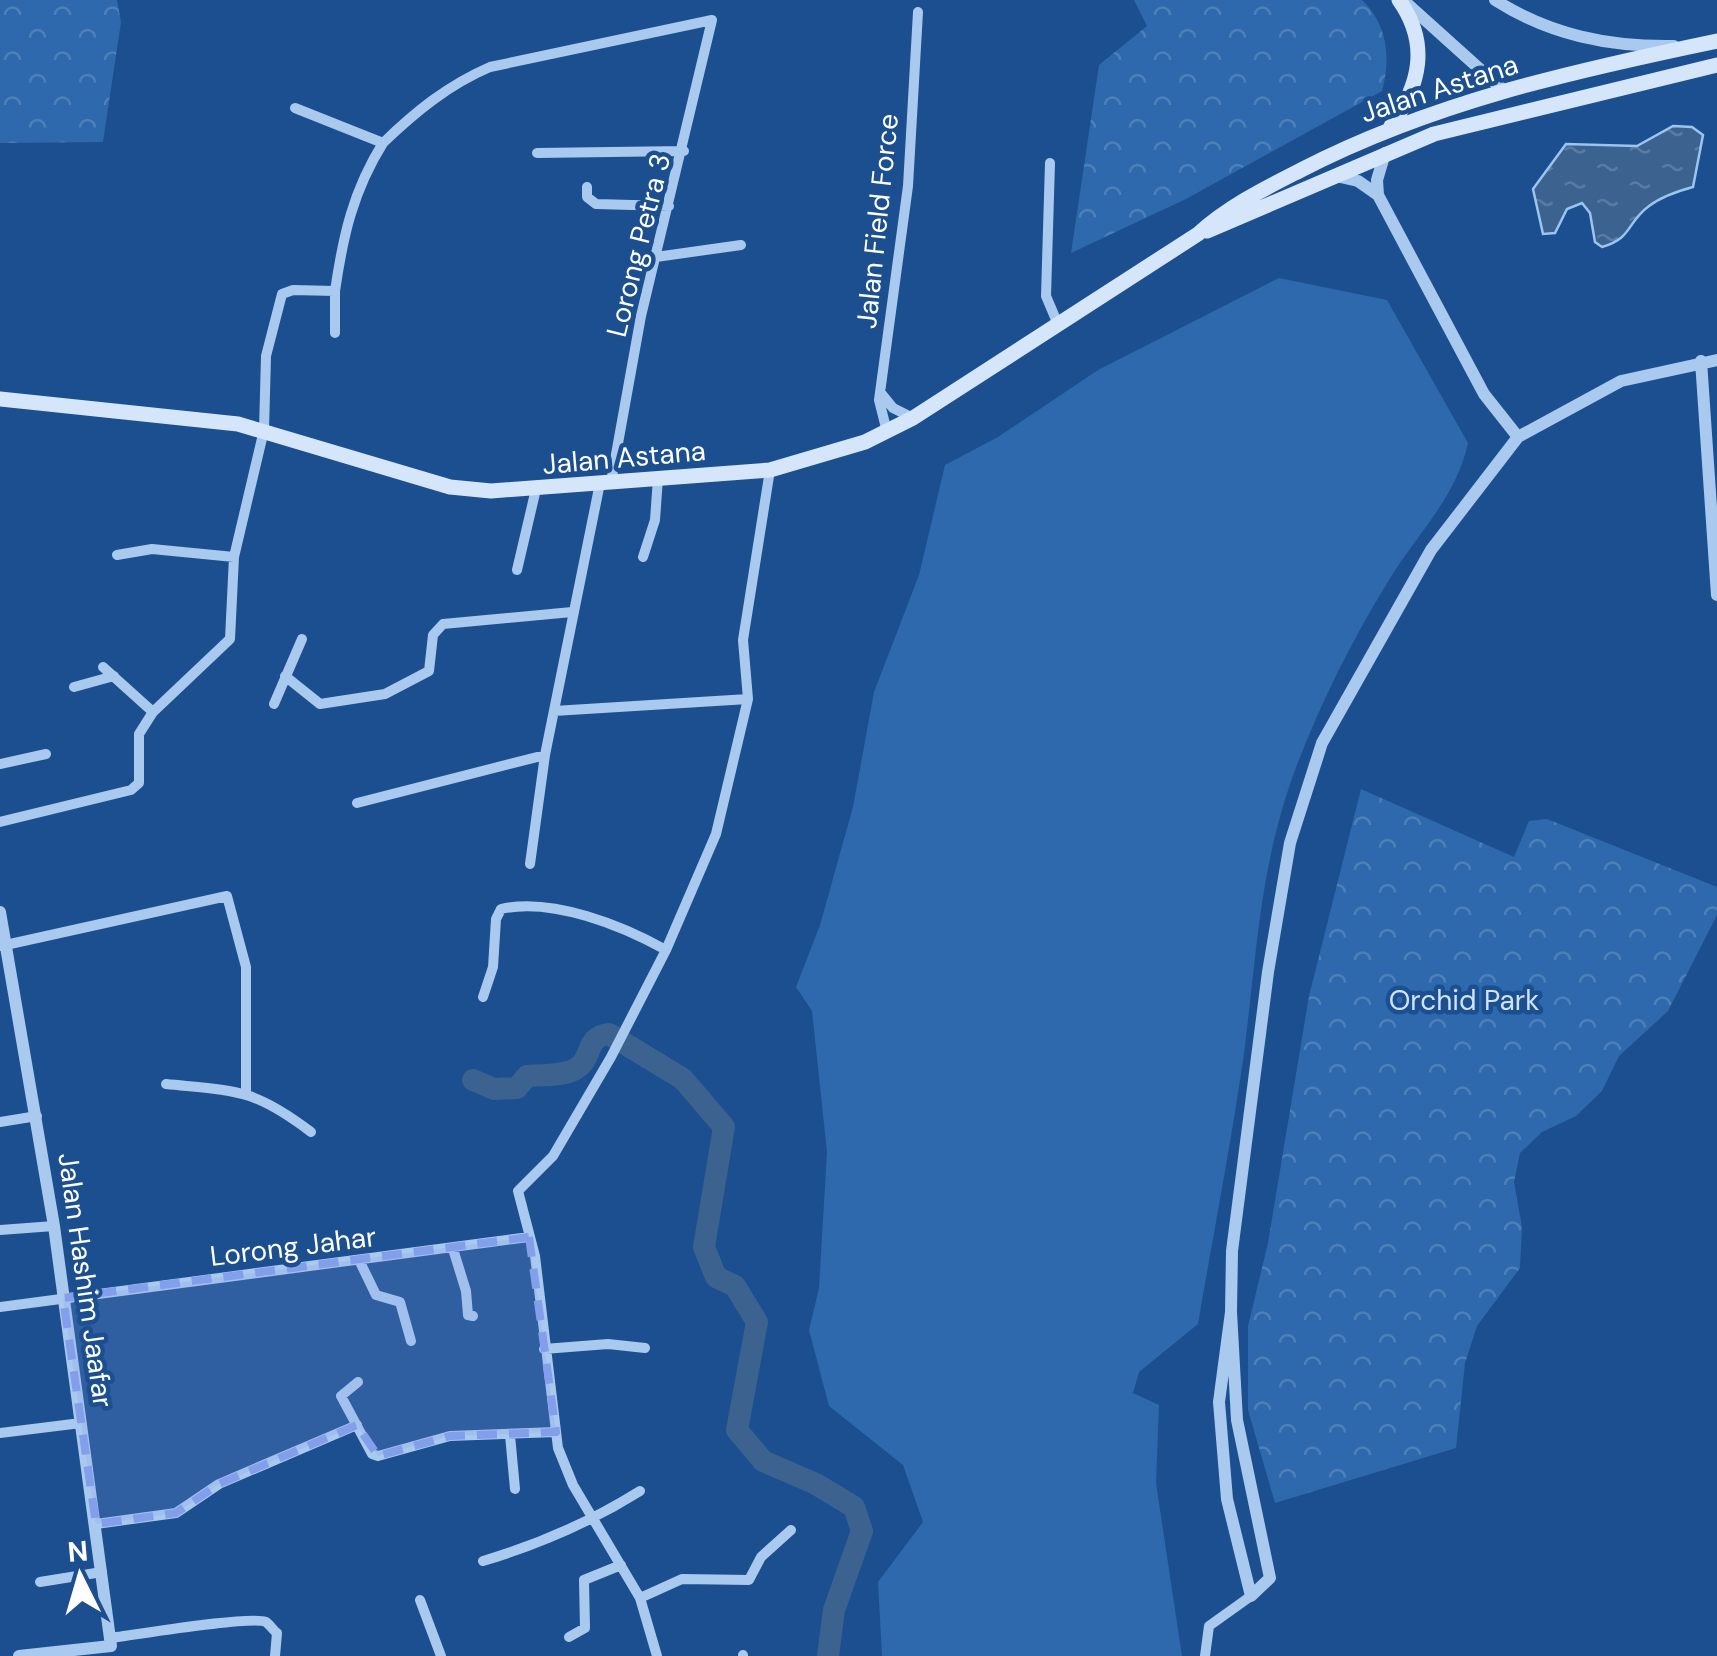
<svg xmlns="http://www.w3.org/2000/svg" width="1717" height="1656" font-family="'DM Sans',sans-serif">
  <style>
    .grass { fill: #2e69ad }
    .forest { fill: url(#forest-crowns) }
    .water { fill: url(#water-ripples); stroke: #9cc4f0; stroke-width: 2.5 }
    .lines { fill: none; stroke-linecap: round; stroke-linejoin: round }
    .river { stroke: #3c6290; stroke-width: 22 }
    .minor { stroke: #a9c9ee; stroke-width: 10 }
    .tertiary { stroke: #a9c9ee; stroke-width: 12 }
    .secondary { stroke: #d6e6fa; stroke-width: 15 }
    .marked { fill: #839eea; fill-opacity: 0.2; stroke: #839eea; stroke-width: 8; stroke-dasharray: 20 12; stroke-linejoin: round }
    .labels { text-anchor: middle; stroke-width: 9; stroke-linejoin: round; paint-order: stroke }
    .street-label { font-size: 28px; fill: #fff; stroke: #1b4f8f }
    .park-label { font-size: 28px; fill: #cfe3fa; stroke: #1b4f8f }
  </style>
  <defs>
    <pattern id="forest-crowns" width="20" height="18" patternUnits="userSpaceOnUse" patternTransform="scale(2.5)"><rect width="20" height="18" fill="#2e69ad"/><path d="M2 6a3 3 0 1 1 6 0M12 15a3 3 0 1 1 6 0" fill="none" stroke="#4d80b9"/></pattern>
    <pattern id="water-ripples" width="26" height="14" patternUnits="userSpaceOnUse" patternTransform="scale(2.5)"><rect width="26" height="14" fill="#3c6290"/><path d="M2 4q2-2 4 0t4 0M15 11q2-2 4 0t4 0" fill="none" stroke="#597aa1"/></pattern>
  </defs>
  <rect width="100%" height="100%" fill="#1b4f8f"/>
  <path class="grass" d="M1279 278 1387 300 1468 443C1457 496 1417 534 1389 580 1352 640 1320 704 1295 770 1258 872 1257 957 1243 1061 1230 1149 1213 1236 1198 1324L1139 1372 1133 1393 1159 1405 1156 1483 1182 1656H882L878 1582 923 1522 903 1465 829 1406 809 1330 819 1288 827 1152 812 1011 796 987 820 925 853 807 874 692 919 575 945 465 998 437 1098 370Z"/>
  <path class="forest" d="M0 0H117L121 22 103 142 0 143Z
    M1134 0H1362C1388 25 1391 59 1382 91L1186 199 1071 253 1099 65 1147 26Z
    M1361 789 1514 857 1529 821 1547 819 1717 887V915L1668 1011 1619 1056 1602 1091 1576 1116 1542 1132 1520 1153 1514 1182 1522 1227 1520 1268 1477 1326 1465 1363 1456 1448 1275 1503 1248 1410V1326L1268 1243 1309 996Z"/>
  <path class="water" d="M1673 126 1692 127 1703 135 1693 187C1678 191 1661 197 1649 206 1626 223 1633 238 1602 247L1595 242 1590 213 1582 203 1567 209 1555 233 1543 234 1533 189 1566 144 1637 146Z"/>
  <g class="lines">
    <path class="river" d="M473 1080 494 1089 517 1088 527 1076C542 1075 566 1076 577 1068 594 1057 584 1037 609 1034L683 1079 724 1127 704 1247 716 1277 735 1286 757 1322 737 1430 763 1461 816 1484 854 1507 862 1531 834 1610 828 1656"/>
    <path class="minor" d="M383 143C415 112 448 85 490 67L712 20 641 316 611 482
      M537 153 684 151
      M1050 163 1046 296 1057 322
      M587 187V197L596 204 669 206
      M656 257 741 245
      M335 291V333
      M880 392 893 408 913 418
      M887 432 879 400 908 186 918 12
      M117 555 152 549 234 557
      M643 557 655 520 658 478
      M517 570 536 489
      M103 667 153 712
      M285 676 320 704 385 694 429 671 433 635 443 624 572 612
      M74 687 114 676
      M274 704 302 639
      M554 711 748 699
      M0 764 46 754
      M357 803 545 755
      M0 822 131 790 139 783V734L153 712 230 639 234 557 264 430 266 356 282 294 293 290 335 291C343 236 353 191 383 143L295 108
      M530 864 545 755 600 483
      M1 946 227 896 246 967V1091
      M483 997 493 967 496 919 501 909C552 897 623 926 666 950
      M166 1084C236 1091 253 1088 311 1132
      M0 1122 37 1116
      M0 1230 54 1226
      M453 1249 466 1291 468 1315 473 1316
      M359 1260 376 1295 400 1302 411 1341
      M0 1307 529 1237
      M544 1349 608 1344 645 1348
      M358 1382 341 1396 372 1454 378 1456 450 1436 556 1432
      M0 1433 81 1423
      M510 1435 515 1489
      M96 1524 176 1513 219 1484 357 1425
      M483 1561C540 1544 589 1523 640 1491
      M40 1582 102 1572
      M640 1598 682 1579 749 1580 761 1557 791 1530
      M420 1600 441 1656
      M569 1637 585 1628 584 1580 621 1565
      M110 1638C135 1635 252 1615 266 1622 269 1624 274 1631 277 1633L275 1656
      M657 1656 640 1598 573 1485 558 1448 535 1256 518 1191 553 1156 611 1057 666 950 716 834 748 699 743 640 770 470
      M743 1656V1655
      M1205 1656 1209 1626 1251 1596"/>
    <path class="tertiary" d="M1403 0 1503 90
      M1495 0C1550 35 1609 47 1674 46
      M1385 153 1377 180 1378 195 1484 394 1518 437
      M1336 176 1358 181 1378 195
      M1701 361 1717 595
      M0 912 54 1226 111 1646 19 1656
      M1231 1312 1237 1420 1270 1578 1251 1596 1227 1499 1219 1402 1231 1312 1232 1251 1268 972 1290 843 1322 743 1431 550 1518 437 1621 381 1717 360"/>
    <path class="secondary" d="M1391 126C1420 85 1430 44 1399 0
      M1207 231 1434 134 1717 65
      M0 399 238 424 450 487 491 491 770 470 865 442 913 418 1198 234C1229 206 1264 189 1301 170 1433 102 1573 71 1717 41"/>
  </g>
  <path class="marked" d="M529 1237 556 1432 450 1436 378 1456 357 1425 219 1484 176 1513 96 1524 63 1298Z"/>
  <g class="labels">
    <g class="street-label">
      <text transform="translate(1439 88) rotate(-18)" y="10">Jalan Astana</text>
      <text transform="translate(877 221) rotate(-84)" y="10">Jalan Field Force</text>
      <text transform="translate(638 245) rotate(-76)" y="10">Lorong Petra 3</text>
      <text transform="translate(624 457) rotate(-5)" y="10">Jalan Astana</text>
      <text transform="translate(293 1246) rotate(-7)" y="10">Lorong Jahar</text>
      <text transform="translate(86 1280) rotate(82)" y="10">Jalan Hashim Jaafar</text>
    </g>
    <g class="park-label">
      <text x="1464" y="1010">Orchid Park</text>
    </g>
  </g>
  <g transform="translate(80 1576) rotate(355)" stroke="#1b4f8f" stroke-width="8" paint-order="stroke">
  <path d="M0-8L18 38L0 25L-18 38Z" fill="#ffffff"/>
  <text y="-15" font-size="28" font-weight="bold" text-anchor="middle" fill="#ffffff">N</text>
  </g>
</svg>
